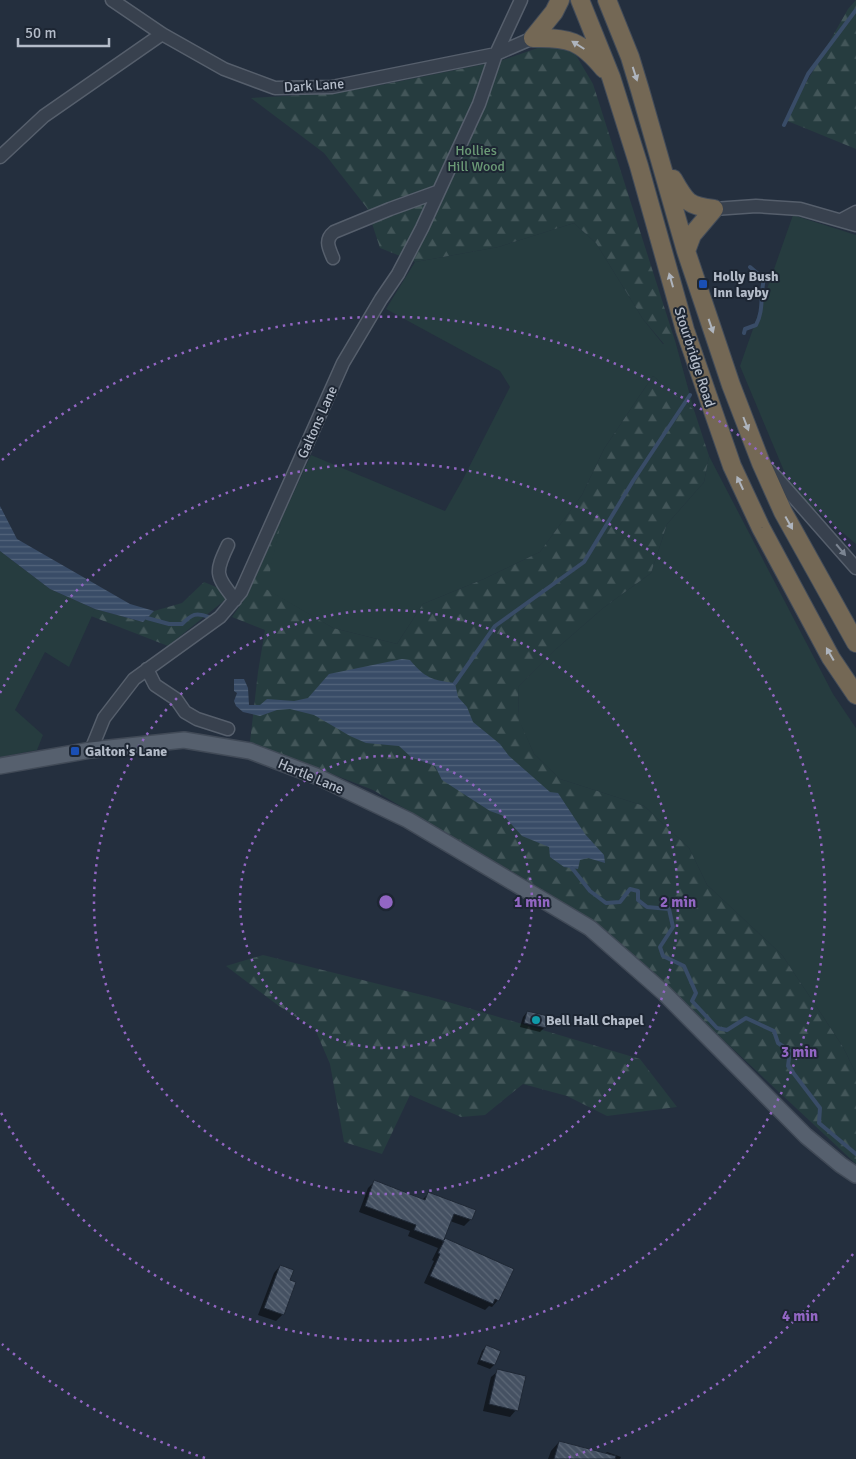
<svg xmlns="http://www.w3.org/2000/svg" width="856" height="1459" font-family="Signika,sans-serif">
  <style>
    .grass { fill: #263c3f }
    .forest { fill: url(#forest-firs) }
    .water { fill: url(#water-rules) }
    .shadow { fill: #0007 }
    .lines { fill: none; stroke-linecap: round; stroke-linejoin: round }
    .stream { stroke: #394c67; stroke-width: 4 }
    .building { fill: url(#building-back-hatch); stroke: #1f2835 }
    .minor-casing { stroke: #565f6c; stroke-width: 15 }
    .major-casing { stroke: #414a57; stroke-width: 18 }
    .highway-casing { stroke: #434c59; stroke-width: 20 }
    .minor { stroke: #38414e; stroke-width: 12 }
    .major { stroke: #56606e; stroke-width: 15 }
    .highway { stroke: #746855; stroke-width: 18 }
    .oneway { fill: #aeb4bd }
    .oneway2 { fill: #7c8592 }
    .ring { fill: none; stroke: #9266c3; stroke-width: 2.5; stroke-dasharray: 2.5 5 }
    .transit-dot { fill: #1a4fb4; stroke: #1d2633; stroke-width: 2 }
    .culture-dot { fill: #0f9aa8; stroke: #1d2633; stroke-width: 2 }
    .labels { text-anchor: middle; stroke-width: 4; stroke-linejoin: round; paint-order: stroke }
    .street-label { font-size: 14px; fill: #b4bcc9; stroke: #1d2633 }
    .park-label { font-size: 14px; fill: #6b9a76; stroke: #1d2633 }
    .poi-label { font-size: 14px; font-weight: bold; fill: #b4bcc9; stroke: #1d2633; text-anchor: start }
    .centre { fill: #9266c3; stroke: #1d2633; stroke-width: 2.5 }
    .ring-label { font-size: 15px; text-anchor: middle; font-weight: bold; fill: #9266c3; stroke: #1d2633; stroke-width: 4; stroke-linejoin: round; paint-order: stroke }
  </style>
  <defs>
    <pattern id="forest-firs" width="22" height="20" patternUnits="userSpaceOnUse" patternTransform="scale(1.25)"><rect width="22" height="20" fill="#263c3f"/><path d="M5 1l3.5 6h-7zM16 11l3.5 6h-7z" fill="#435659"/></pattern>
    <pattern id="water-rules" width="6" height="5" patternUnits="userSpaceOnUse" patternTransform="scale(1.25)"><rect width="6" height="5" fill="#394c67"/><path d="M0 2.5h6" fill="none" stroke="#53647b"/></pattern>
    <pattern id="building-back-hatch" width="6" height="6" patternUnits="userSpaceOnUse" patternTransform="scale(1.25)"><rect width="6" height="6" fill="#455162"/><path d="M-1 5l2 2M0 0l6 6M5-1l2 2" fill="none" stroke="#5d6877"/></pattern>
  </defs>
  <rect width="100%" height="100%" fill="#242f3e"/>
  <path class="grass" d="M793 215 856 235V544L792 490 740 366Z
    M574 223 596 243 643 319 663 344H676L694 410 653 376 604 449 582 495 540 552 484 579 423 604 397 644 333 628 265 589 282 518 311 455 445 511 462 481 510 387 500 371 386 309 415 262 498 247Z
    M709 456 833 694 856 728V1074L843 1047 782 955 707 885 689 848 644 806 560 779 534 754 519 721 518 687 556 649 603 608 651 573 667 524 704 482Z
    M0 551 50 589 95 609 69 667 45 652 15 710 43 735 37 750 0 757Z"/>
  <path class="forest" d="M856 0V149L785 120 848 9Z
    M558 41 573 50 593 84 676 344H664L643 319 596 243 574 223 498 247 415 262 380 248 367 208 324 153 251 98 323 94 381 85 500 61Z
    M653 376 694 410 709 456 704 482 667 524 651 573 603 608 556 649 518 687 519 720 534 754 560 779 644 806 689 848 707 885 782 955 843 1047 856 1074V1164L627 950 547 892 373 790 250 742 258 672 265 630 232 617 248 594 282 518 266 589 333 628 397 644 423 604 484 579 540 552 582 495 604 449Z
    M204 582 221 589 236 591 168 646 91 616 95 609 143 622 154 611 182 603Z
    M263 955 438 999 640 1059 677 1107 607 1116 567 1096 523 1084 485 1115 461 1117 410 1095 382 1154 344 1142 330 1064 315 1029 279 1006 226 966Z"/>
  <path class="water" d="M0 506 17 539 130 604 154 611 143 622 95 609 50 589 0 551Z
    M402 659 410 660C425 678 432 680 455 683L458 697 467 707 473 722 500 744 509 756 550 792 558 793 585 834 604 855 605 863 588 858 580 860 578 869 564 867 550 857 549 847 522 836 504 816 490 811 442 780 435 766 411 757 399 746 366 743 350 736 314 715 290 709 277 710 260 716 243 712 236 706 234 701 237 693 234 691V679H244L248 688 249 705H260L267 699 294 701 308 698 329 674Z"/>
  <path class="shadow" d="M527 1012 544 1028 540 1032 520 1027 523 1017Z
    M374 1182 422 1200 428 1194 471 1219 464 1226 450 1221 442 1243 445 1239 498 1300 492 1307 489 1306 485 1310 424 1283 434 1261 432 1260 438 1248 408 1236 410 1231 359 1212 368 1188Z
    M280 1266 288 1281 283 1314 276 1321 258 1315 274 1273Z
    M486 1346 494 1365 490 1369 477 1364 482 1351Z
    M498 1371 516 1410 510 1417 483 1411 491 1377Z
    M559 1442 605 1454 607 1452 621 1457 620 1459H548L551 1451Z"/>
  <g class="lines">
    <path class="stream" d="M784 125 808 74 856 10
      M744 333 745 329 756 325C764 311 760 294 764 279L750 267
      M147 618 169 624H182C192 614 196 612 209 617
      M455 683 495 626 584 562 633 481 690 395
      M572 868 590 891 606 903 620 902 630 889 638 891V900L647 907 669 909 673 927 660 947 663 956 684 966 696 993 692 1001 717 1028 727 1030 746 1018 774 1031 778 1043 790 1051 788 1066 820 1108 819 1123 856 1154"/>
  </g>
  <path class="building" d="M527 1011 548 1016 546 1028 524 1023Z
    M374 1180 425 1200 428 1192 476 1210 472 1220 454 1214 444 1240 445 1238 514 1269 499 1301 495 1299 493 1304 430 1276 440 1254 438 1253 444 1241 414 1230 416 1225 365 1206Z
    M280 1265 294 1270 290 1280 296 1282 284 1315 264 1308Z
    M486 1345 501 1351 495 1365 480 1360Z
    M497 1369 526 1376 518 1411 489 1404Z
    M559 1441 616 1456 615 1459H554Z"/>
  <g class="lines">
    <g class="minor-casing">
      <path id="minor" d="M112 0 162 34 224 69 275 88 332 87 496 54 533 38
        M0 157 44 116 162 34
        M714 209 756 206 800 209 856 225
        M841 220 856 212
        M333 258C329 248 324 240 334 232L390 209 437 192
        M765 466 775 476 856 568
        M228 545C214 574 216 575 235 600
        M147 669 155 685 176 699 185 712 197 719 228 729
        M91 750 104 718 134 679 220 617 241 592 343 363 381 299 398 274 422 228 479 104 496 54 521 0"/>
    </g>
    <g class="major-casing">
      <path id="major" d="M0 766 91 750 184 740 250 751 316 776 408 820 590 928 663 992 806 1136 841 1165 856 1175"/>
    </g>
    <g class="highway-casing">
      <path id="highway" d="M580 0 611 77 639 166 685 330 732 466 761 528 831 658 856 695
        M607 0 630 57 640 90 686 251 731 385 761 463 783 512 856 643
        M533 38C569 37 581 41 604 69
        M533 38 554 12 560 0
        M673 179C686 202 688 206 714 209
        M686 251 692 235 714 209"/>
    </g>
    <use href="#minor" class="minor"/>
    <use href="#major" class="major"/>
    <use href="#highway" class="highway"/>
  </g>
  <defs><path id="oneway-solid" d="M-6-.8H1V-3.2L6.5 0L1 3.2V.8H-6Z" transform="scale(1.25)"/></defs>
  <g class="oneway">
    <use href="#oneway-solid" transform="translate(578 45) rotate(-148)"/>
    <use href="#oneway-solid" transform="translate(635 74) rotate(72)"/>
    <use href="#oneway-solid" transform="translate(671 280) rotate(-106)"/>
    <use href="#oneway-solid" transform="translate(711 326) rotate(71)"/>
    <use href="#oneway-solid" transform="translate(746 424) rotate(69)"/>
    <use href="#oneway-solid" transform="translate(740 483) rotate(-115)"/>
    <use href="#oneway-solid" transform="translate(789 523) rotate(61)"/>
    <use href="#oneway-solid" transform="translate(830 654) rotate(-120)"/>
  </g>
  <use class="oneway2" href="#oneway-solid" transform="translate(841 550) rotate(50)"/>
  <g class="ring">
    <circle cx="386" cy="902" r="146"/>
    <circle cx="386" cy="902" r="292"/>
    <path d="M0 693A439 439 0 1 1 0 1111"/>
    <path d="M853 1254A585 585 0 0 1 567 1458M205 1458A585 585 0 0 1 2 1344M2 460A585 585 0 0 1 853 550"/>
  </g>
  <g class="transit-dot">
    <rect x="698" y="279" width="10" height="10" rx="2.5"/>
    <rect x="70" y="746" width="10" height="10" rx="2.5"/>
  </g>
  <circle class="culture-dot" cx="536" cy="1020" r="5"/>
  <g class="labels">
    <g class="street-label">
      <text transform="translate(314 85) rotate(-4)" y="5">Dark Lane</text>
      <text transform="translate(695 357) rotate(72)" y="5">Stourbridge Road</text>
      <text transform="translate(317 422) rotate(-66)" y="5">Galtons Lane</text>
      <text transform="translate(311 776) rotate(23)" y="5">Hartle Lane</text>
    </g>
    <g class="park-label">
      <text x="476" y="155">Hollies<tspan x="476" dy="16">Hill Wood</tspan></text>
    </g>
    <g class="poi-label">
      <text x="713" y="281">Holly Bush<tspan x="713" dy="16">Inn layby</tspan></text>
      <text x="85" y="756">Galton's Lane</text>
      <text x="546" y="1025">Bell Hall Chapel</text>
    </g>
  </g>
  <circle cx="386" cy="902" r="8" class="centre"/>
  <g class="ring-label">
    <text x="532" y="907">1 min</text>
    <text x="678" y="907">2 min</text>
    <text x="799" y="1057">3 min</text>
    <text x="800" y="1321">4 min</text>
  </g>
  <path d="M18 38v8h91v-8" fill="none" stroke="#b4bcc9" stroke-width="2.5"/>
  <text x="25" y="38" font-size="15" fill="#b4bcc9" stroke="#1d2633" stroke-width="4" paint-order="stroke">50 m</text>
</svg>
